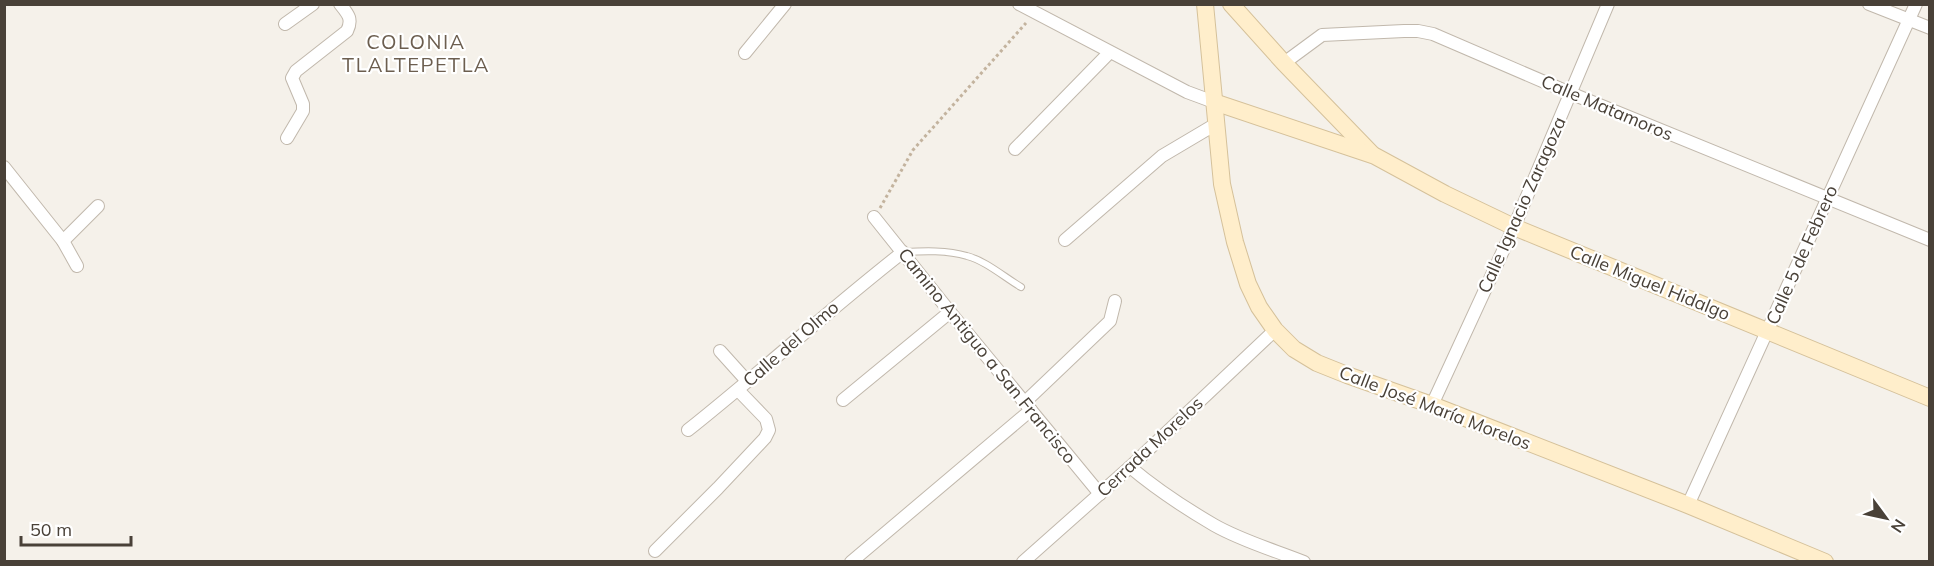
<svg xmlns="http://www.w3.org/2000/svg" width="1934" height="566" font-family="Mulish,sans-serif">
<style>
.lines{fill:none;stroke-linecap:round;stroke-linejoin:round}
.service-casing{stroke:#c1b8ac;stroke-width:8}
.minor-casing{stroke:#c1b8ac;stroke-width:14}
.secondary-casing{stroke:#d5c19a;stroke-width:18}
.path{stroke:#c3b39e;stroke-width:3;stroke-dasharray:3 3;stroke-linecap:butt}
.service{stroke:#fff;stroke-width:6}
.minor{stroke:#fff;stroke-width:12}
.secondary{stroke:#ffeecb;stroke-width:16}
.labels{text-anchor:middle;stroke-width:4.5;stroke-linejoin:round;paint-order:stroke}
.street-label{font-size:18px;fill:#494138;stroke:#fff}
.neighbourhood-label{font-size:20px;letter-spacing:1.5px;fill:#6c5e4f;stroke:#fff}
</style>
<rect width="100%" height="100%" fill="#f5f1ea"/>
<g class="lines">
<defs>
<path id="service" d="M 904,252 C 924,251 947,250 967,256 C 986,261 1004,277 1021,287"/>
<g id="minor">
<polyline points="1019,4 1187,92 1214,102"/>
<polyline points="1869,4 1930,28"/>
<polyline points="285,24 313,4"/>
<polyline points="745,53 785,4"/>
<polyline points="1284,63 1322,35 1404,31 1418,31 1433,34 1570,93 1930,240"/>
<path d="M 287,138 L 303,111 L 303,104 L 292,78 L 296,71 L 347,31 C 353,19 348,14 340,4"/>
<polyline points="1015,149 1109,53"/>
<polyline points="4,167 63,241 77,266"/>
<polyline points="874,217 950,312 1100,494"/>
<polyline points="1065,240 1162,156 1216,124"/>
<polyline points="63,241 98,206"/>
<polyline points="720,351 747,381"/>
<polyline points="843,400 950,312"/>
<polyline points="1025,402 1110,321 1115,301"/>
<polyline points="1432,405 1514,227 1608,4"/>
<path d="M 688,430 C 761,372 830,309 903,252"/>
<path d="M 1130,467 C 1156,489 1185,508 1214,525 C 1242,541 1274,550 1304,562"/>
<polyline points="1688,505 1916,4"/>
<polyline points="655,551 718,488 765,438 769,430 766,419 738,390"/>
<polyline points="851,562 1031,410"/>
<polyline points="1023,562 1130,467 1275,330"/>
</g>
<g id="secondary">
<polyline points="1205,4 1222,184 1235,242 1248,284 1259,307 1275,330 1294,349 1317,363 1347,375 1432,405 1688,505 1825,562"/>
<polyline points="1231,4 1284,63 1372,154"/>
<polyline points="1214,102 1375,156 1445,194 1514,227 1930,398"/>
</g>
</defs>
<use href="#service" class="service-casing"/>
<use href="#minor" class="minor-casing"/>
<use href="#secondary" class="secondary-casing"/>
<polyline class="path" points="880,208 913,150 1026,23"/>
<use href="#service" class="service"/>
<use href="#minor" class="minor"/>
<use href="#secondary" class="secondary"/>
</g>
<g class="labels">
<g class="street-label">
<text transform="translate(1607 108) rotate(23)" y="6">Calle Matamoros</text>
<text transform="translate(1522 205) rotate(-66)" y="6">Calle Ignacio Zaragoza</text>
<text transform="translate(1802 255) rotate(-66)" y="6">Calle 5 de Febrero</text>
<text transform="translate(1650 283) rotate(22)" y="6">Calle Miguel Hidalgo</text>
<text transform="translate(791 344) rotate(-41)" y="6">Calle del Olmo</text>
<text transform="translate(987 356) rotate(51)" y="6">Camino Antiguo a San Francisco</text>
<text transform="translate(1435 408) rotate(21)" y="6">Calle José María Morelos</text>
<text transform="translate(1150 447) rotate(-43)" y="6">Cerrada Morelos</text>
</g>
<g class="neighbourhood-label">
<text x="416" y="49">COLONIA<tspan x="416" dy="23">TLALTEPETLA</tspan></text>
</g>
</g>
<rect width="1934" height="566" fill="none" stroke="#494138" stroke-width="12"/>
<g transform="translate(1886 518) rotate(123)" stroke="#ffffff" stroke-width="4.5" paint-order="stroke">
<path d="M0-4.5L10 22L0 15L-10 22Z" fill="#494138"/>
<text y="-9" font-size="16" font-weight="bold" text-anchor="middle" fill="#494138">N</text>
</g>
<path d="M21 536v9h110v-9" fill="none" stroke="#494138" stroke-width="3"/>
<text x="30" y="536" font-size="18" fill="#494138" stroke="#ffffff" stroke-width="4.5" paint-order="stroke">50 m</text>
</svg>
